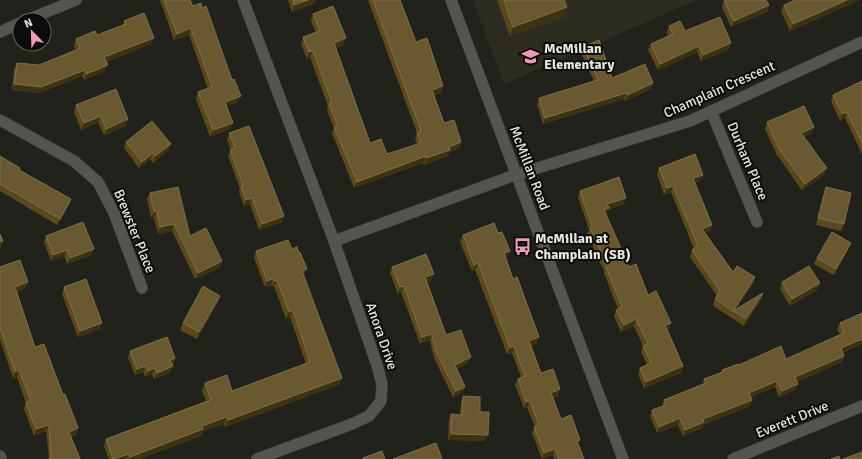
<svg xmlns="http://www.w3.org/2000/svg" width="862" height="459" font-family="Signika,sans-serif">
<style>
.built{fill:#2c2c21}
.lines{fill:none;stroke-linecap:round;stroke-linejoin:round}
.minor-casing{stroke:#40403c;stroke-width:12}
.tertiary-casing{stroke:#40403c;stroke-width:12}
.minor{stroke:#55554f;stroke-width:11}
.tertiary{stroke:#55554f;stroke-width:11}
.wall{fill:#5b481b}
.shaded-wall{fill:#3e3213}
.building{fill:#6a5930;stroke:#7e6f4c}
.labels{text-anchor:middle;stroke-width:4;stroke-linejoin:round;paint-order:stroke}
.poi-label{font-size:14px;font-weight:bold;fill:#e6e6e2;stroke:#0b0b09;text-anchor:start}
.street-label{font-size:14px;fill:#e6e6e2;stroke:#0b0b09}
</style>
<rect width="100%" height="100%" fill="#22221d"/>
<polygon class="built" points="473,0 697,0 504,84"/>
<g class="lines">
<defs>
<g id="minor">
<polyline points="243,0 334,241 377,365 382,384 381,401 369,416 352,424 257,459"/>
<polyline points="27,20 76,0"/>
<polyline points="0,32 20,23"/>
<polyline points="711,111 757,222"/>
<polyline points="0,120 74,161 98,182 114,213 142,288"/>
<polyline points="334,241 515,175 690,121 862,42"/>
<polyline points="0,456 1,459"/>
<polyline points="733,459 862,406"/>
</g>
<polyline id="tertiary" points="451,0 623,459"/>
</defs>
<use href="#minor" class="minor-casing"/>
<use href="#tertiary" class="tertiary-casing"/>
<use href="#minor" class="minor"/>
<use href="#tertiary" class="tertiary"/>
</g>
<g class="wall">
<polygon points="160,0 190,0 193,6 238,102 226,106 233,123 230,129 210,137 196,99 198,92 208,89 189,35 174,40"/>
<polygon points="288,0 315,0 314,4 292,12"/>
<polygon points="368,0 400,0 416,42 443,86 441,93 434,95 444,123 461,142 459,149 449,152 448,156 424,165 423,163 354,188 332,133 334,128 327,110 328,106 310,57 307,59 301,44 303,37 316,33 311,21 313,14 343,45 336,48 370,143 387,154 417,144 415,139 417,133"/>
<polygon points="497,0 571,0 565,2 564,17 510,36"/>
<polygon points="859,0 790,31 781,11 784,5"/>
<polygon points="724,1 769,5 767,12 731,27 722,7"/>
<polygon points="124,21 151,44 106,62 105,71 84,80 82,76 39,93 12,90 14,69 17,63 39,65 64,55 76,50 74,45 76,39 97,35 123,25"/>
<polygon points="669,26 685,31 729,49 701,61 697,52 658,70 648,50 651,44 668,36 667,32"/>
<polygon points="583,47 612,78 651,89 625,101 624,99 543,124 537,104 539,98 594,81 581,53"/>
<polygon points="862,81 862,154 845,118 840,121 831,101 833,95"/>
<polygon points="76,105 128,119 126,126 104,135 98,122 81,130 74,112"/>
<polygon points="767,122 814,127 812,133 804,137 825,174 802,190 777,155 765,129"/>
<polygon points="229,133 282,222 259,230 250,204 244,206 239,192 240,189 228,156 231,150 227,140"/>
<polygon points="126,142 169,150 153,163 150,159 139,168 124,148"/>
<polygon points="0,156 20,170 71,199 69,205 57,225 0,191"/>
<polygon points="659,168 703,175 700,181 695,183 712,225 710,231 705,233 733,272 753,284 736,309 763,293 761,300 744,326 713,306 715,299 717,296 690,257 692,250 694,249 671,192 664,195 657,174"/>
<polygon points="826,187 844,224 841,231 816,225 824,193"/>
<polygon points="580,191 624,204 608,210 606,215 629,267 648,295 671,323 669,329 667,330 683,366 681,373 644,388 638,374 640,368 647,365 641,352 643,346 634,326 621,332 614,316 616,310 618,309 604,273 604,271 587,234 589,230 578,197"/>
<polygon points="150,193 190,236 220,268 195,279 172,231 158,234 154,218 151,218 147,199"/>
<polygon points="463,235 507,257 506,258 513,279 539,337 536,343 531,346 541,373 558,396 553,398 561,419 578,444 584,459 554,459 553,455 542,459 532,433 535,427 527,407 524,408 515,385 518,379 521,377 512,353 507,354 475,270 472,271 460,242"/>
<polygon points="46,236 91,255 67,264 64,256 51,261 44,242"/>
<polygon points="292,249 304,276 340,384 225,427 224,424 203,431 201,436 139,459 109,459 104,446 106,439 206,401 202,390 205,383 232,391 306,364 290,317 286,319 274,286 272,287 271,285 265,287 254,258 256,251"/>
<polygon points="848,249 834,275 814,264 817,258"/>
<polygon points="0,267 26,288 17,292 35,347 63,395 78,428 76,435 71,437 80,459 49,459 46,431 34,436 24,409 26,403 17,377 13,378 0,340"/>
<polygon points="392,267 431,280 427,282 446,335 468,363 457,369 465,387 462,393 453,397 434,358 430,340 420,344 401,292 398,294 390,273"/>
<polygon points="782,282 817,290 790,306 780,289"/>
<polygon points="64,287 100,329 78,337 62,294"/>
<polygon points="218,302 197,339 180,330 183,323"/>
<polygon points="862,313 843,353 844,356 842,362 797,382 798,384 795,390 779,397 775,387 751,397 752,400 750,406 703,425 702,428 683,436 678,425 657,433 650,416 652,410 662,406 664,400 703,384 704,379 722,372 722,370 739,365 786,359 840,335 837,329 840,323"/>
<polygon points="130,351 175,358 173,365 172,365 170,373 154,379 152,374 145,377 143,372 135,375 128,357"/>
<polygon points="463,396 480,412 485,441 448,440 449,421 451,414 460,415 461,403"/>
</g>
<g class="shaded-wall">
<polygon points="308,0 315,0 314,4 292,12 294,5"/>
<polygon points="561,0 571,0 559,4"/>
<polygon points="847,0 859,0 790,31 793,24"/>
<polygon points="769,5 767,12 731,27 734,21"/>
<polygon points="567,7 564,17 510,36 513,27"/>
<polygon points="191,28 189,35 174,40 177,34"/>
<polygon points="154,38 151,44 102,64 104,57"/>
<polygon points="346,38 343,45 332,49 334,43"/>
<polygon points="731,43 729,49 701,61 703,55"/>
<polygon points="699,46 697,52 658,70 660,64"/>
<polygon points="313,51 310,57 307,59 309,52"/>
<polygon points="108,65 105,71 84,80 86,74"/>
<polygon points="85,70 82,76 39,93 12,90 14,84"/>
<polygon points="653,83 651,89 625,101 627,95"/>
<polygon points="443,86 441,93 430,97 432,90"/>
<polygon points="626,93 624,99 543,124 545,118"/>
<polygon points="241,96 238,102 222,108 225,102"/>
<polygon points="847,112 845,118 840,121 842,114"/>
<polygon points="101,116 98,122 81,130 84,123"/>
<polygon points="128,119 126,126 104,135 106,129"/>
<polygon points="233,123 230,129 210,137 213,130"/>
<polygon points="814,127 812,133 799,139 801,133"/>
<polygon points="461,142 459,149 449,152 448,156 424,165 426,158 449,147"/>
<polygon points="171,144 169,150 153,163 155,156"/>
<polygon points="153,153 150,159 139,168 142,162"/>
<polygon points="426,156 423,163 354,188 357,182"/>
<polygon points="827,168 825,174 802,190 805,184"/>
<polygon points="703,175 700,181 691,185 693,178"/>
<polygon points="673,186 671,192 664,195 667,188"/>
<polygon points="252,198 250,204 244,206 246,200"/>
<polygon points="626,198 624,204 608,210 606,215 601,216 607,204"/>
<polygon points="71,199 69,205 57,225 60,219"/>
<polygon points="157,211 154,218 151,218 154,212"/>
<polygon points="284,216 282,222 259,230 262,224"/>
<polygon points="174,224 172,231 158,234 160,227"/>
<polygon points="712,225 710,231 699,236 702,229"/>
<polygon points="3,241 1,248 0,248 0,242"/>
<polygon points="851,243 848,249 834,275 836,269"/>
<polygon points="94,249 91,255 67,264 70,258"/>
<polygon points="67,250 64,256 51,261 53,255"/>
<polygon points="510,251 507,257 501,260 504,253"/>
<polygon points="222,261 220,268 195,279 198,273"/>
<polygon points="478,263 475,270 472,271 474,265"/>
<polygon points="307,269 304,276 299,277 302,271"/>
<polygon points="434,274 431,280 423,284 425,277"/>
<polygon points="755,277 753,284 734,312 733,311 731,317 733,311"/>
<polygon points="274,278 271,285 265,287 267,281"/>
<polygon points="277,280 274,286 272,287 274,281"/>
<polygon points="28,282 26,288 13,294 15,287"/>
<polygon points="820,283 817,290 790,306 792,299"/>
<polygon points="404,286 401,292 398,294 400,287"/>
<polygon points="763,293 761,300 744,326 746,319"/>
<polygon points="220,296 218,302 197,339 199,332"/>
<polygon points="293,310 290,317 286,319 289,312"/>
<polygon points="636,319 634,326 621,332 624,325"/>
<polygon points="102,323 100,329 78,337 80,331"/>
<polygon points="671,323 669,329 663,332 665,325"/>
<polygon points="432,334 430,340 420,344 422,337"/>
<polygon points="539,337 536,343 527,347 529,341"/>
<polygon points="862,339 862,344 839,355 841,348"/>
<polygon points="514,346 512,353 507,354 510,348"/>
<polygon points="844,356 842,362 792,384 795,377"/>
<polygon points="471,357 468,363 453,371 455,365"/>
<polygon points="175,358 173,365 168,367 170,360"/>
<polygon points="146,366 143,372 135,375 137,369"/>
<polygon points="173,366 170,373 154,379 157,373"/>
<polygon points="683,366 681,373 644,388 646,382"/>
<polygon points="155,368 152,374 145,377 148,371"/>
<polygon points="19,370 17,377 13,378 15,372"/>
<polygon points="342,378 340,384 225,427 228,420"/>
<polygon points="777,381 775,387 747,399 749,393"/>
<polygon points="798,384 795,390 779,397 782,391"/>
<polygon points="465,387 462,393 453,397 456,391"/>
<polygon points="560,389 558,396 549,399 551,393"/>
<polygon points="752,400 750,406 703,425 702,428 683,436 685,430 703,419"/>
<polygon points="530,401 527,407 524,408 526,402"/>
<polygon points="227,417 224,424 203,431 201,436 139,459 130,459 130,457 202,426"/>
<polygon points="680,418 678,425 657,433 659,427"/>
<polygon points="49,425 46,431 34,436 36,429"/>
<polygon points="78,428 76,435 67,438 69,432"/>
<polygon points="451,434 488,435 485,441 448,440"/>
<polygon points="555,449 553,455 542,459 544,453"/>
<polygon points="129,454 127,459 115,459"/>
</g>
<g class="building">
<polygon points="164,0 190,0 193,6 201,3 202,8 206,6 232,80 234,79 241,96 225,102 233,123 213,130 198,92 212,87 191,28 177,34"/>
<polygon points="293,0 308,0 294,5"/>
<polygon points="373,0 400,0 416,42 427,38 443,86 432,90 444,123 454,120 461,142 449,147 450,150 426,158 426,156 357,182 334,127 338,126 329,104 332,103 313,51 309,52 303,37 320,31 313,14 333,6 346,38 334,43 370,143 381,139 387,154 421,143 417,133 421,131"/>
<polygon points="504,0 564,0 567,7 513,27"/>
<polygon points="726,0 766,0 769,5 734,21 724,1"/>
<polygon points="795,0 847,0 793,24 784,5"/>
<polygon points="144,13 154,38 104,57 108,65 86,74 85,70 41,87 14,84 17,63 39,65 64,55 80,48 76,39 95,31 97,35 126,24 124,21"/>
<polygon points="720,17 731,43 703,55 699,46 660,64 651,44 673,34 669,26 680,21 685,31"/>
<polygon points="599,40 612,78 645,64 653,83 627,95 626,93 545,118 539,98 598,80 583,47"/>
<polygon points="862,81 862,143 847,112 842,114 833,95"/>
<polygon points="116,89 128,119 106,129 101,116 84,123 76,105"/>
<polygon points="804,106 814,127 801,133 827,168 805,184 779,149 767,122"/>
<polygon points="152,121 171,144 155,156 153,153 142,162 126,142"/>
<polygon points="249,126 284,216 262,224 252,198 246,200 241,186 243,185 230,150 235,148 229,133"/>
<polygon points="695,154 703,175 693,178 712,225 702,229 733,272 737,266 755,277 733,311 715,299 720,291 692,250 698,246 673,186 667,188 659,168"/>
<polygon points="0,156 20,168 19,170 71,199 60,219 0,184"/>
<polygon points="619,177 626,198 607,204 609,208 604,210 629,267 636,264 648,295 656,291 671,323 665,325 683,366 646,382 640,368 651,363 643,346 648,344 636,319 624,325 616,310 622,307 606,267 607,266 590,228 592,226 580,191"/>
<polygon points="178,187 190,236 206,228 222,261 198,273 174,224 160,227 157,211 154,212 150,193"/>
<polygon points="826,187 851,193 844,224 818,218"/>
<polygon points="83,222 94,249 70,258 67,250 53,255 46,236"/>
<polygon points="494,223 498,233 502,232 510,251 504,253 513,279 517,277 539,337 529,341 541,373 553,369 560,389 551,393 561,419 571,415 580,440 577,441 584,459 559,459 555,449 544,453 534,427 539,425 530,401 526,402 518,379 525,376 514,346 510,348 478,263 474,265 463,235"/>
<polygon points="832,232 851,243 836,269 817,258"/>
<polygon points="0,234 3,241 0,242"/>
<polygon points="288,240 292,249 297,247 299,253 300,252 307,269 302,271 342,378 228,420 227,417 202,426 203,429 130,457 129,454 113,459 106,439 211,400 205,383 227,375 232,391 310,362 293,310 289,312 277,280 274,281 274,278 267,281 256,251"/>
<polygon points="426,254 434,274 425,277 446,335 461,330 471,357 455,365 465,387 456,391 436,352 432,334 422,337 404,286 400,287 392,267"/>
<polygon points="20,260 28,282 15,287 35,347 44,344 63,395 65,394 78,428 69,432 80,459 49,459 49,458 51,457 49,425 36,429 26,403 31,401 19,370 15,372 0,327 0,267"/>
<polygon points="809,266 820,283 792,299 782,282"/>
<polygon points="86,279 102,323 80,331 64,287"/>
<polygon points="203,286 220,296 199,332 183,323"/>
<polygon points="763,293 746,319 733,311"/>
<polygon points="862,313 862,339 841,348 844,356 795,377 798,384 782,391 777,381 749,393 752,400 703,419 704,422 685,430 680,418 659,427 652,410 666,405 664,400 706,383 704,379 723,372 722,370 738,364 739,365 781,346 786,359 844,333 840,323"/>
<polygon points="167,337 175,358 170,360 173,366 157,373 155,368 148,371 146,366 137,369 130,351"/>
<polygon points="463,396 480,397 480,412 489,412 488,435 451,434 451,414 462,415"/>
<polygon points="436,443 442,459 393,459"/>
<polygon points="382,451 385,459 363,459 363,458"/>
<polygon points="862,452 862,459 843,459"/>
<polygon points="839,456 840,459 831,459"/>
</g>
<defs>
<symbol id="school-bare" viewBox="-9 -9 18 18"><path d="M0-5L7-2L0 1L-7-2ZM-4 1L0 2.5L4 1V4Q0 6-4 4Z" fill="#ef9ab7" stroke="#0b0b09" stroke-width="2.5" paint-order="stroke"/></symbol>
<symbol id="bus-bare" viewBox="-9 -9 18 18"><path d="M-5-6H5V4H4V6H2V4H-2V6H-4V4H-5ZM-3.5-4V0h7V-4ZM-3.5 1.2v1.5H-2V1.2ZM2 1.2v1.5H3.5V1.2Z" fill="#ef9ab7" stroke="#0b0b09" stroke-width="2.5" paint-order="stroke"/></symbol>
</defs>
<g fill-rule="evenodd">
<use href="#school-bare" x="518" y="44" width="25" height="25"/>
<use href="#bus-bare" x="510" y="234" width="25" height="25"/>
</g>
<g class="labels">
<g class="poi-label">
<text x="544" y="53">McMillan<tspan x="544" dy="16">Elementary</tspan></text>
<text x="535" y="243">McMillan at<tspan x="535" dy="16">Champlain (SB)</tspan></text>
</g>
<g class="street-label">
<text transform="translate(719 89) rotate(-24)" y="5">Champlain Crescent</text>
<text transform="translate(748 161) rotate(67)" y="5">Durham Place</text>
<text transform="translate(530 168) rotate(69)" y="5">McMillan Road</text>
<text transform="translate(135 231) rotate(68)" y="5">Brewster Place</text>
<text transform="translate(382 336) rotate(71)" y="5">Anora Drive</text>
<text transform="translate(792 419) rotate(-22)" y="5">Everett Drive</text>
</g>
</g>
<g transform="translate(32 32) rotate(337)"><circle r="19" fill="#0b0b09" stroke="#636360"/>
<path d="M0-3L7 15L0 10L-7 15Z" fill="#ef9ab7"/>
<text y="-6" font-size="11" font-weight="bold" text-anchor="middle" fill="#e6e6e2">N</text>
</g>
</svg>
